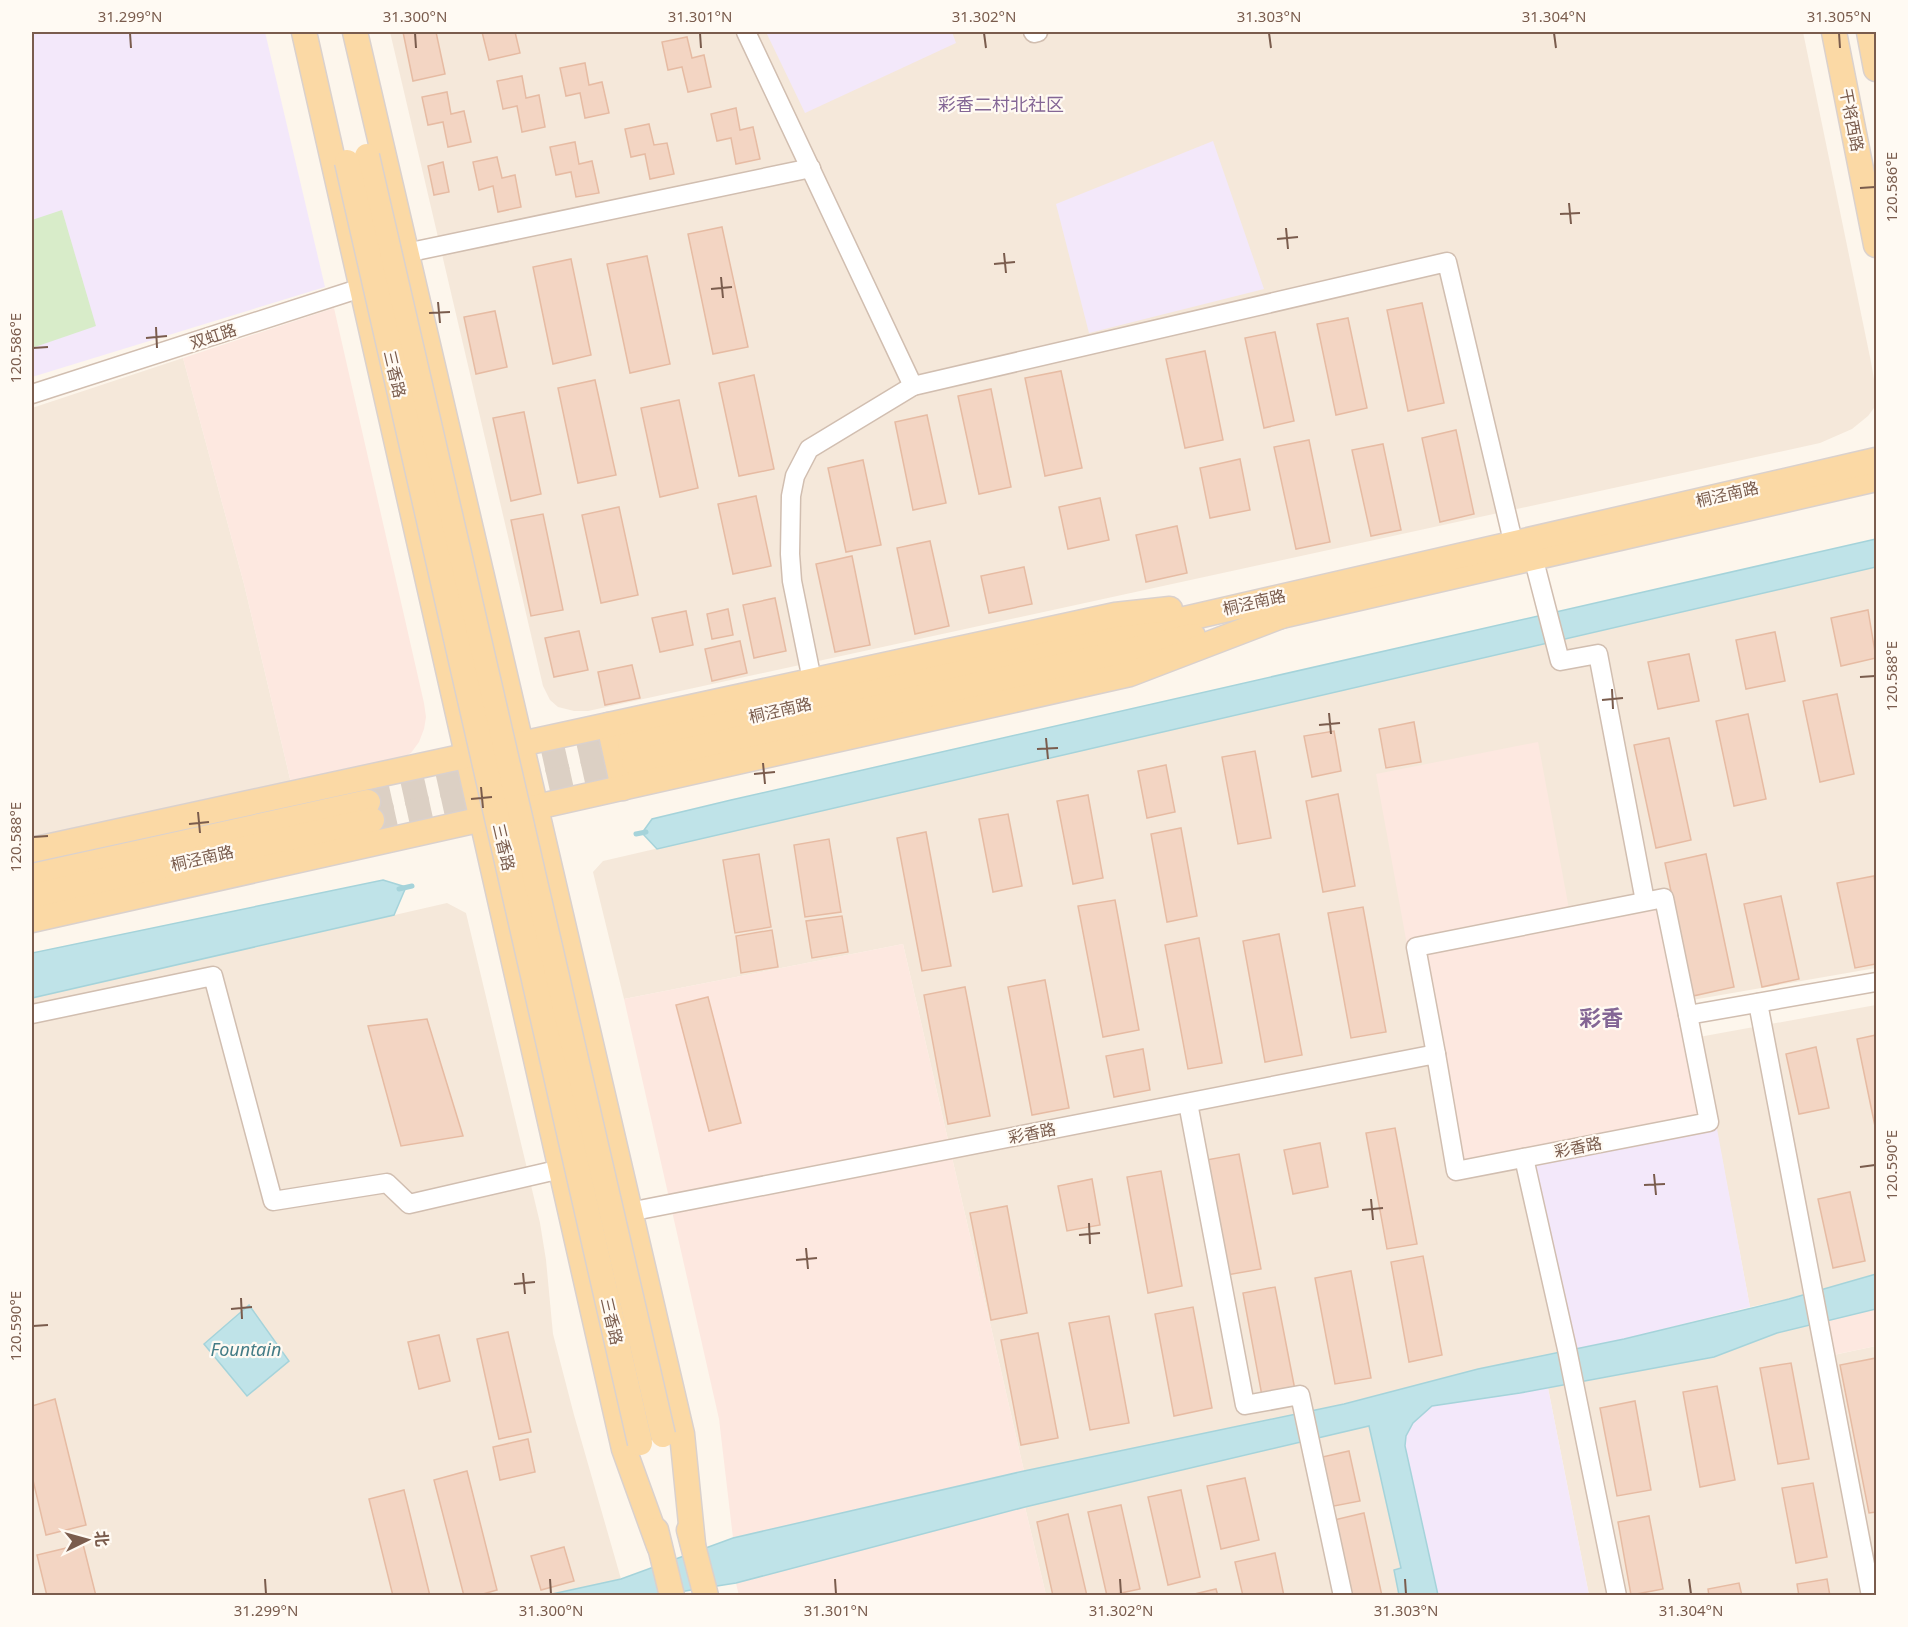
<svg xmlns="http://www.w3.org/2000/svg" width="1908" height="1627" font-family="'Noto Sans','Noto Sans SC',sans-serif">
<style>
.residential{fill:#f5e8da}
.commercial{fill:#fde8e0}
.education{fill:#f3e8fa}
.green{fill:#d8ecc9}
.water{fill:#bfe3e8;stroke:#a5d3da;stroke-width:1.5}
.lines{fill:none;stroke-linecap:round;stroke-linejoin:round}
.stream{stroke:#a5d3da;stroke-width:5}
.building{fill:#f3d5c3;stroke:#e6bba3;stroke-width:1.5}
.major-tunnel{stroke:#dcd0c4;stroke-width:24;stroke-dasharray:24 12;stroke-linecap:butt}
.minor-casing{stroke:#d1beb0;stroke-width:21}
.major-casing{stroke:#dad1cd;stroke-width:27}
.minor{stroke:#fff;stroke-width:18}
.major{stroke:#fbd9a5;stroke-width:24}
.major-bridge-casing{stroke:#dad1cd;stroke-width:27;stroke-linecap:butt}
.major-bridge{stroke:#fbd9a5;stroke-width:24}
.ticks{fill:none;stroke:#7a5c4d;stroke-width:2}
.labels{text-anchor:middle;stroke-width:4.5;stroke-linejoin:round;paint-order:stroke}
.street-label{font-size:16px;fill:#7a5c4d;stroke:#fffaf3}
.neighbourhood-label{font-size:18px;fill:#846695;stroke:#fffaf3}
.water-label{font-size:18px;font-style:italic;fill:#437c86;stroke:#fffaf3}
.district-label{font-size:22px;font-weight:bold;fill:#846695;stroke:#fffaf3}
.neatline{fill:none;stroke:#7a5c4d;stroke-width:2}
.ticks-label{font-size:15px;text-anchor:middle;fill:#7a5c4d}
</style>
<rect width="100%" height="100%" fill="#fdf6ec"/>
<g class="residential">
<polygon points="390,32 1803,32 1871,362 1876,391 1874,408 1868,416 1852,429 1820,443 588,711 574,711 558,707 550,700 543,686"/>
<polygon points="183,358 244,584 291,783 32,839 32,408"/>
<polygon points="1876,567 1876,968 1692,1000 1450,1181 1534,1165 1571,1350 1478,1369 1344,1404 1281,1418 1024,1471 903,944 624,999 593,872 603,861"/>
<polygon points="447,903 466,913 540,1223 546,1260 553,1334 574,1415 621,1579 543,1596 32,1595 32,998"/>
<polygon points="1876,1005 1876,1274 1789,1299 1750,1307 1699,1037"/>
<polygon points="1822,1321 1829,1356 1876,1346 1876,1595 1589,1595 1548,1388 1714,1357 1777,1333"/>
<polygon points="1398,1419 1438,1595 1046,1595 1025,1507"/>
</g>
<g class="commercial">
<polygon points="334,308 424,703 426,717 424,729 419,742 411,753 400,759 291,783 244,584 183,358"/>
<polygon points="1538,742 1569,909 1670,889 1717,1129 1450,1182 1376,774"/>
<polygon points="903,944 1024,1471 733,1538 719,1419 624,999"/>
<polygon points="1876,1309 1876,1346 1828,1356 1822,1321"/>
<polygon points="1025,1507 1046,1595 739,1596 736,1583"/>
</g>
<g class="education">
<polygon points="32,32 265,32 325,287 32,377"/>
<polygon points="766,32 952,32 956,43 805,113"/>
<polygon points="1213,141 1264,289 1089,333 1056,204"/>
<polygon points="1717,1129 1750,1307 1624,1339 1571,1350 1534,1165"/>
<polygon points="1548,1388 1589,1595 1438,1595 1398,1419 1432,1406"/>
</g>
<polygon class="green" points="62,210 96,326 32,348 32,220"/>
<g class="water">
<polygon points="1876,539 1876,567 657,849 642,833 652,819 731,800"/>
<polygon points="383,880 406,887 394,915 32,998 32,953"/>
<polygon points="1876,1274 1876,1309 1777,1333 1714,1357 1520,1393 1432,1406 1413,1423 1406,1436 1405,1446 1438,1595 1399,1595 1394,1570 1401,1568 1369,1426 1025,1507 736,1583 660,1595 543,1596 621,1579 733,1538 1024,1471 1344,1404 1478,1369 1624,1339 1789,1299"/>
<polygon points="249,1305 289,1361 247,1396 204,1344"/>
</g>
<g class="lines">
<g class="stream">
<polyline points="636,834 646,832"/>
<polyline points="399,889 412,886"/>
</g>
</g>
<g class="building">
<polygon points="403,32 436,32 445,74 413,81"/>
<polygon points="482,32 515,32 520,53 489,60"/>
<polygon points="687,37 692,58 704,55 711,87 688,92 682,67 668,70 662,42"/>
<polygon points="585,63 589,85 602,82 609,113 585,118 580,93 566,96 560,68"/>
<polygon points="522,76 526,98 539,95 545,127 522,132 517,106 503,109 497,81"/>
<polygon points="447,92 451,114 464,111 471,142 448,147 443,122 428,125 422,97"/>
<polygon points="736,108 740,130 753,127 760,159 736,164 731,138 717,141 711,114"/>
<polygon points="649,124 654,145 667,143 674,174 650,179 645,154 631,157 625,129"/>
<polygon points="575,142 579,164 592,161 599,193 576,197 571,172 556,175 550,147"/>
<polygon points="497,157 502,178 515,175 521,207 498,212 493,186 479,190 473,162"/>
<polygon points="443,162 449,192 434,195 428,166"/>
<polygon points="722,227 748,347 713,354 688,234"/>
<polygon points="647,256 670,364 630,373 607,264"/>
<polygon points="571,259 591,355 553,364 533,267"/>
<polygon points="1422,303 1444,403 1408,411 1387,310"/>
<polygon points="495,311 507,367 476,374 464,317"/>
<polygon points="1348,318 1367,408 1336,415 1317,324"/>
<polygon points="1275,332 1294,421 1264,428 1245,338"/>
<polygon points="1205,351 1223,440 1185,448 1166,359"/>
<polygon points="1061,371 1082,468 1045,476 1025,378"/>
<polygon points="754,375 774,469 739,476 719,383"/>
<polygon points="595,380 616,475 578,483 558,388"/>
<polygon points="991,389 1011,487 979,494 958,396"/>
<polygon points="679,400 698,488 660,497 641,408"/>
<polygon points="524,412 541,494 511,501 493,418"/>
<polygon points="927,415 946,503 913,510 895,422"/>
<polygon points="1456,430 1474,514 1440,522 1422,438"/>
<polygon points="1309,440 1330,542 1296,549 1274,447"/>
<polygon points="1383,444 1401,530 1371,536 1352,450"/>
<polygon points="1240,459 1250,510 1210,518 1200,468"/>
<polygon points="863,460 881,545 846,552 828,468"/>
<polygon points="756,496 771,566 733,574 718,504"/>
<polygon points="1100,498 1109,540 1068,549 1059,507"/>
<polygon points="619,507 638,595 601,603 582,515"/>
<polygon points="543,514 563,610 531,616 511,520"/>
<polygon points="1177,526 1187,573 1146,582 1136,535"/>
<polygon points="930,541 949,626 915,634 897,548"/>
<polygon points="852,556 870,645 835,652 816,564"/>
<polygon points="1024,567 1032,604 989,613 981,576"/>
<polygon points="775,598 786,651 754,658 743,605"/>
<polygon points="728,609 733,635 712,639 707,614"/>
<polygon points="1868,610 1876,658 1841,666 1831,618"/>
<polygon points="686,611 693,645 660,652 652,618"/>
<polygon points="579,631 588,670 554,677 545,638"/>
<polygon points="1775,632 1785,681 1746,689 1736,640"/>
<polygon points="740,641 747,673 712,681 705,649"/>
<polygon points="1689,654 1699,701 1658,709 1648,662"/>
<polygon points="632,665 640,698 605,705 598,672"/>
<polygon points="1837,694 1854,774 1820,782 1803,701"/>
<polygon points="1748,714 1766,799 1734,806 1716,721"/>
<polygon points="1414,722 1421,762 1386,768 1379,729"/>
<polygon points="1334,731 1341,771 1312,777 1304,736"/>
<polygon points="1669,738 1691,840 1656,848 1634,745"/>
<polygon points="1255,751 1271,838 1238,844 1222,757"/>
<polygon points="1166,765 1175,812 1147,818 1138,771"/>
<polygon points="1338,794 1355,886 1323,892 1306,801"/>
<polygon points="1088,795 1103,878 1073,884 1057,801"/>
<polygon points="1008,814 1022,886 993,892 979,819"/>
<polygon points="1181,828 1197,916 1167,922 1151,834"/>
<polygon points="926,832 951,966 922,971 897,838"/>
<polygon points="829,839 841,912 805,917 794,845"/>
<polygon points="759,854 771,927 735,933 723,860"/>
<polygon points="1706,854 1734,987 1693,996 1665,863"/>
<polygon points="1874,876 1876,889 1876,964 1855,968 1837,883"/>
<polygon points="1781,896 1799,979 1762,987 1744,904"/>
<polygon points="1115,900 1139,1030 1103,1037 1078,906"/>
<polygon points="1363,907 1386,1032 1351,1038 1328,913"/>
<polygon points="842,916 848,952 812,958 806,921"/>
<polygon points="772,930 778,967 741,973 736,936"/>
<polygon points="1279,934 1302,1055 1265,1062 1243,941"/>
<polygon points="1199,938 1222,1063 1188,1069 1165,945"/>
<polygon points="1045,980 1069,1108 1032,1115 1008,987"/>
<polygon points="965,987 990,1116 948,1124 924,995"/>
<polygon points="708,997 741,1123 709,1131 676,1005"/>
<polygon points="427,1019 463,1136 401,1146 368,1026"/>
<polygon points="1876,1035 1876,1131 1857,1039"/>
<polygon points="1816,1047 1829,1108 1799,1114 1786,1054"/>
<polygon points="1143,1049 1150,1090 1114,1097 1106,1056"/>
<polygon points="1395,1128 1417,1244 1387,1249 1366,1133"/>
<polygon points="1320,1143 1328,1187 1293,1194 1284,1150"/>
<polygon points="1239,1154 1261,1269 1227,1275 1206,1160"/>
<polygon points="1161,1171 1182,1286 1148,1293 1127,1177"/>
<polygon points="1092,1179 1100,1225 1067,1231 1058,1186"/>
<polygon points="1850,1192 1865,1261 1833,1268 1818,1199"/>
<polygon points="1007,1206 1027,1313 991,1320 970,1213"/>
<polygon points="1423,1256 1442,1355 1409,1362 1391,1262"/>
<polygon points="1351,1271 1371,1378 1335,1384 1315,1278"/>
<polygon points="1275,1287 1295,1390 1262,1396 1243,1293"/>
<polygon points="1193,1307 1212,1408 1174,1416 1155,1314"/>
<polygon points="1109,1316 1129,1423 1090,1430 1069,1323"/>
<polygon points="508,1332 531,1432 499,1439 477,1339"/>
<polygon points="1038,1333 1058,1438 1021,1445 1001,1340"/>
<polygon points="439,1335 450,1381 419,1389 408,1342"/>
<polygon points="1876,1358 1876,1512 1869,1513 1840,1365"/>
<polygon points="1791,1363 1809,1459 1778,1464 1760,1368"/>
<polygon points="1717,1386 1735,1480 1700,1487 1683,1392"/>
<polygon points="55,1399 86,1525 46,1535 32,1476 32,1406"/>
<polygon points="1635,1401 1651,1490 1617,1496 1600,1408"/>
<polygon points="528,1439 535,1472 500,1480 493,1447"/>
<polygon points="1349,1451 1360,1501 1329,1507 1318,1458"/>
<polygon points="467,1471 497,1590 476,1596 464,1596 434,1480"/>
<polygon points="1245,1478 1259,1540 1221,1549 1207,1486"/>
<polygon points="1813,1483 1827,1557 1796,1563 1782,1488"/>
<polygon points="404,1490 430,1596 393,1596 369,1499"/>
<polygon points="1181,1490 1200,1577 1168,1585 1148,1497"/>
<polygon points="1121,1505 1140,1589 1107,1596 1088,1512"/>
<polygon points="1364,1513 1382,1596 1350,1596 1334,1520"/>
<polygon points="1068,1514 1087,1596 1053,1596 1037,1522"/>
<polygon points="1649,1516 1663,1589 1631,1595 1618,1522"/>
<polygon points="83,1544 96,1596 47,1596 37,1555"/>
<polygon points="564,1547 574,1581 541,1590 531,1556"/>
<polygon points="1275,1553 1284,1596 1243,1596 1235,1562"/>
<polygon points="1827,1579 1830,1596 1799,1596 1797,1584"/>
<polygon points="1739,1583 1742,1596 1709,1596 1708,1589"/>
<polygon points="1216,1589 1218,1596 1186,1596"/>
</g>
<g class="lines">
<g class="major-tunnel">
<polyline points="368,802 630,743"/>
<polyline points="372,820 634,762"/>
</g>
<defs>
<g id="minor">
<polyline points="746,32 913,386"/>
<polyline points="1033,32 1034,33 1038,32"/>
<polyline points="406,253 811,168"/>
<polyline points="32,394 361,288"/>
<polyline points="1530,545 1560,661 1598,654 1645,901"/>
<polyline points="812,680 792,581 790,554 791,496 795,476 809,449 913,386 1447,262 1516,554"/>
<polyline points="1758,1003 1871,1596"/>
<polyline points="32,1014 213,976 273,1201 387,1183 409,1204 561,1169"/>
<polyline points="1436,1054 1416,947 1664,898 1688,1015"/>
<polyline points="1188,1103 1245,1405 1300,1395 1343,1596"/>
<polyline points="1524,1158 1567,1349 1617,1596"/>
<polyline points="629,1212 1436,1054 1456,1171 1709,1122 1688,1015 1876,982"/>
</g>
<g id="major">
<polyline points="304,32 624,1449 659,1546"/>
<polyline points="355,32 682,1434 693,1544"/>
<polyline points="1834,32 1876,245"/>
<polyline points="1869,32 1876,69"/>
<polyline points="1268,619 1876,479"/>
<polyline points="609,725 623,788"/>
<polyline points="630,743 1076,644 1876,460"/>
<polyline points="634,762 1193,636"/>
<polyline points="32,850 1115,615 1170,609"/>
<polyline points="32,876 368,802"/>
<polyline points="32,896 372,820"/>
<polyline points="32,920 1130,674 1284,615"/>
<polyline points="656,1530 672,1596"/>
<polyline points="689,1530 706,1596"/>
</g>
</defs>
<use href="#minor" class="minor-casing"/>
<use href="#major" class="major-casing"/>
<use href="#minor" class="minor"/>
<use href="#major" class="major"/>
<defs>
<g id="major-bridge">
<polyline points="367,156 663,1435"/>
<polyline points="347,162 640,1443"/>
</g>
</defs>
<use href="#major-bridge" class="major-bridge-casing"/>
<use href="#major-bridge" class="major-bridge"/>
</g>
<path class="ticks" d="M 130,33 L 131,48M 415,33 L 416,48M 700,33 L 701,48M 984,33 L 986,48M 1269,33 L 1271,48M 1554,33 L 1556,48M 1839,33 L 1840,48M 1860,188 L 1875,187M 1569,203 L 1571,224M 1560,214 L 1580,213M 1286,228 L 1288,249M 1277,239 L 1298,237M 1004,253 L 1006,273M 994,264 L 1015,262M 721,277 L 723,298M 711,289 L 732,287M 438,302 L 440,323M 429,313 L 450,312M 156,327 L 157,348M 146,338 L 167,336M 33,348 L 48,347M 1860,677 L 1875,676M 1612,689 L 1613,709M 1602,700 L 1623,698M 1329,713 L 1331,734M 1319,725 L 1340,723M 1046,738 L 1048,759M 1037,749 L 1058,748M 763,763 L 765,784M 754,774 L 775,772M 481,787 L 483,808M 471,799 L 492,797M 198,812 L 200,833M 189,824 L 209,822M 33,837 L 48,836M 1860,1167 L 1875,1165M 1654,1174 L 1656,1195M 1644,1185 L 1665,1184M 1371,1199 L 1373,1220M 1362,1210 L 1383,1208M 1089,1223 L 1090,1244M 1079,1235 L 1100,1233M 806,1248 L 808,1269M 796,1260 L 817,1258M 523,1273 L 525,1294M 514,1284 L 535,1282M 241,1298 L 242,1319M 231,1309 L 252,1307M 33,1326 L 48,1325M 265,1579 L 266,1594M 550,1579 L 551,1594M 835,1579 L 836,1594M 1120,1579 L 1121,1594M 1405,1579 L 1406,1594M 1689,1579 L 1691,1594"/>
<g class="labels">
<g class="street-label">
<text transform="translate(1852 120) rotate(79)" y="6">干将西路</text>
<text transform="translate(213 336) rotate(-18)" y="6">双虹路</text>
<text transform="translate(395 374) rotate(77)" y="6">三香路</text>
<text transform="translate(1727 494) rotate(-13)" y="6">桐泾南路</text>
<text transform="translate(1254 602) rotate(-13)" y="6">桐泾南路</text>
<text transform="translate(780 710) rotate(-13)" y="6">桐泾南路</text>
<text transform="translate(504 847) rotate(77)" y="6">三香路</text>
<text transform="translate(202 858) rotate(-13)" y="6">桐泾南路</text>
<text transform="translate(1032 1133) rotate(-11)" y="6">彩香路</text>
<text transform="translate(1578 1147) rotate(-11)" y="6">彩香路</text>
<text transform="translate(612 1321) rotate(77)" y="6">三香路</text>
</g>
<g class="neighbourhood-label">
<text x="1001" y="111">彩香二村北社区</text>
</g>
<g class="water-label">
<text x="246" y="1356">Fountain</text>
</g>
<g class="district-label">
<text x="1601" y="1026">彩香</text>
</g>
</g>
<rect width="1908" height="1627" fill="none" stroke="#fffaf3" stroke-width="66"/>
<g transform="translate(87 1540) rotate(85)" stroke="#fffaf3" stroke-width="4.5" paint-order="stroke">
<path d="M0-4.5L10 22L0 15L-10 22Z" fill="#7a5c4d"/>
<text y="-9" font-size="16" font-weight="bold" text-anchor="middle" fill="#7a5c4d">北</text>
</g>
<rect x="33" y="33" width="1842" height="1561" class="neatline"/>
<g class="ticks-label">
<text x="130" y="22">31.299°N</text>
<text x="415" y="22">31.300°N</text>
<text x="700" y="22">31.301°N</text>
<text x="984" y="22">31.302°N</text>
<text x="1269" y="22">31.303°N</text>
<text x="1554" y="22">31.304°N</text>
<text x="1839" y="22">31.305°N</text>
<text transform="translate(1892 187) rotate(-90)" y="5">120.586°E</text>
<text transform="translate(16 348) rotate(-90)" y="5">120.586°E</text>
<text transform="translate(1892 676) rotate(-90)" y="5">120.588°E</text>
<text transform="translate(16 837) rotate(-90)" y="5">120.588°E</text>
<text transform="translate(1892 1165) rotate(-90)" y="5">120.590°E</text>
<text transform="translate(16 1326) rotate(-90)" y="5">120.590°E</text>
<text x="266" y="1616">31.299°N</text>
<text x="551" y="1616">31.300°N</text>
<text x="836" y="1616">31.301°N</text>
<text x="1121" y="1616">31.302°N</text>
<text x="1406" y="1616">31.303°N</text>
<text x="1691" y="1616">31.304°N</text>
</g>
</svg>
